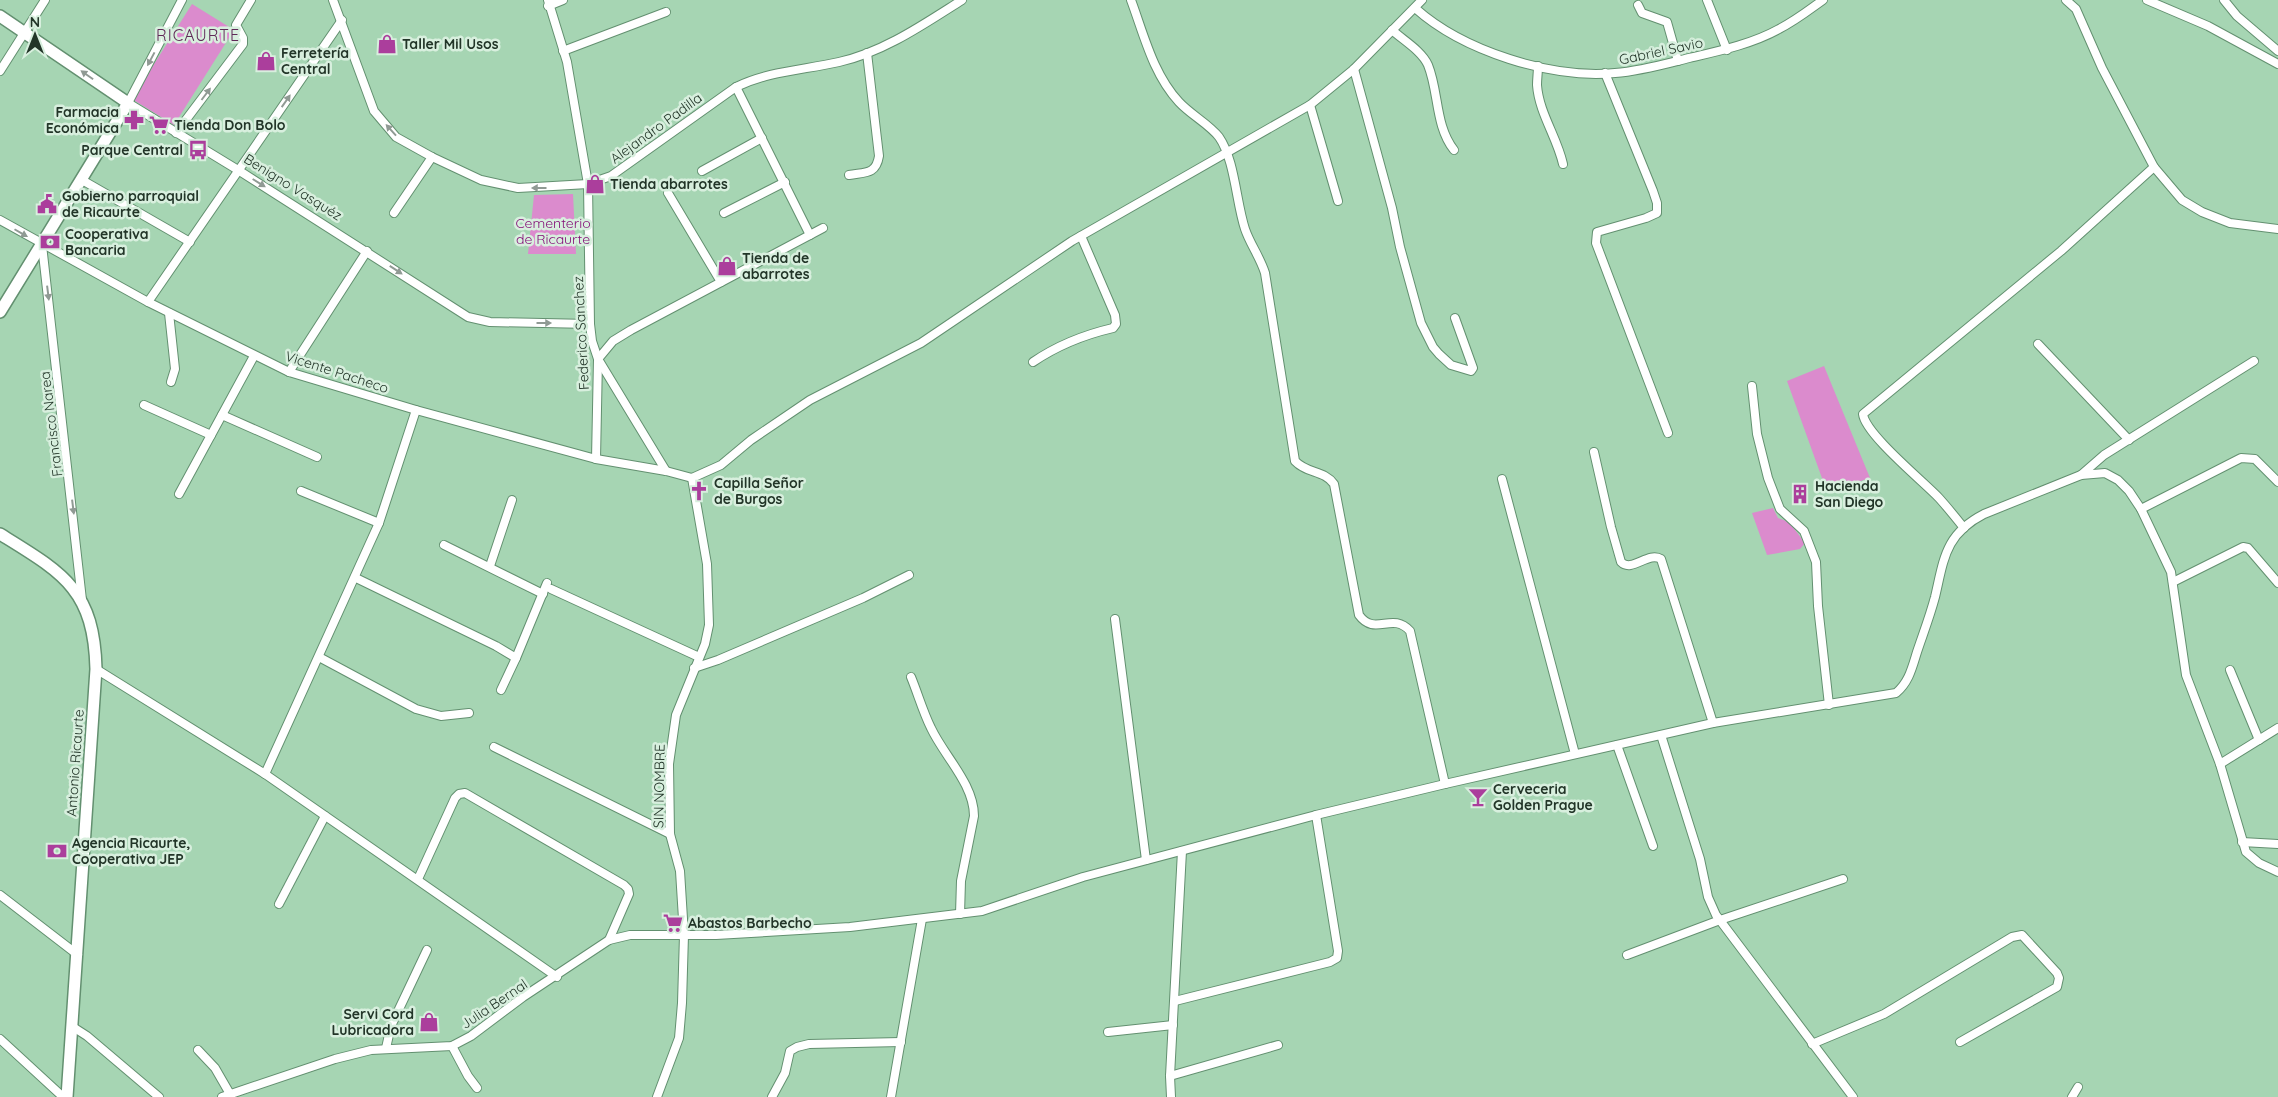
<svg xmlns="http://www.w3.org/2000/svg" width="2278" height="1097" font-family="Quicksand,sans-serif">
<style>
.green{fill:#db8bcd}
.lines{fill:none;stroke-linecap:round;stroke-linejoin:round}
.minor-casing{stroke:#639070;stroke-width:10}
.secondary-casing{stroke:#639070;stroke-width:14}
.minor{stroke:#fff;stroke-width:8}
.secondary{stroke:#fff;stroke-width:11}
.oneway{fill:#909a94}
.labels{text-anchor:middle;stroke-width:5;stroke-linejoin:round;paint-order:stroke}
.poi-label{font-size:14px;font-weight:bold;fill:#223528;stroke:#d8efde;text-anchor:start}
.street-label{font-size:14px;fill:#223528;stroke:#d8efde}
.park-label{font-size:14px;fill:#841078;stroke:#d8efde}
.quarter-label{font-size:16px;letter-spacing:1px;fill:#602a58;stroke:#d8efde}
</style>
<rect width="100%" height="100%" fill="#a6d5b3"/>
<g class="green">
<polygon points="192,4 234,30 174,125 132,99"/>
<polygon points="573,194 576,254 528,254 534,195"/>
<polygon points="1824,366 1870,478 1827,492 1787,381"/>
<polygon points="1773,508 1778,518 1789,522 1805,543 1800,549 1767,555 1752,513"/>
</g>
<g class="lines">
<defs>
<g id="minor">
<polyline points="182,0 128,103 238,170 468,317 490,322 590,324"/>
<path d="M 333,0 L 374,111 L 396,137 L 432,157 L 481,180 L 518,188 L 588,184 L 611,176 L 736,87 C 769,71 804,70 839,62 C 884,52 924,24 962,0"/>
<polyline points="548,0 567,62 588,184 590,324 592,341 598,359 596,459"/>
<path d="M 1131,0 C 1144,35 1153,74 1179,102 C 1191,115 1209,124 1219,137 C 1235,160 1236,202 1245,229 C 1250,244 1260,257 1265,273 L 1295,461 C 1307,474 1324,470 1334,484 L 1359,615 C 1375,637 1392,611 1410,631 L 1445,784"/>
<polyline points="1707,0 1727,50"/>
<polyline points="2066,0 2076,9 2102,68 2154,167 2182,200 2202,212 2230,223 2278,229"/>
<polyline points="2147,0 2208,26 2278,64"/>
<polyline points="2224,0 2237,16 2278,51"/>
<polyline points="1638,5 1642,13 1667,22 1678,61"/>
<polyline points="548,6 563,0"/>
<path d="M 1415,8 C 1463,51 1551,79 1615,73 C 1641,71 1665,64 1689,58 C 1719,51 1752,44 1779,29 C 1795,21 1809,10 1823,0"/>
<path d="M 1392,30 C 1403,40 1422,51 1428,65 C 1439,92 1435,126 1454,150"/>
<polyline points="563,51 666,12"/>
<path d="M 1538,66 C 1538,72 1537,79 1537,85 C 1539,113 1557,137 1563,164"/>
<polyline points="1354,69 1392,208 1400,247 1421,323 1433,347 1439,354 1451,365 1471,371 1473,368 1455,318"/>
<polyline points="0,71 45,0"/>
<polyline points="1605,73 1653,191 1657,203 1657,213 1646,218 1597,232 1596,243 1668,433"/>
<polyline points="736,87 810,235"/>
<polyline points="1310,105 1338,201"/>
<polyline points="176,133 243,44 243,38 236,25 251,0"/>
<polyline points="702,171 762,138"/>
<path d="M 849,175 C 865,172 876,175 879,156 L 867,53"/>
<polyline points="82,180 190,242"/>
<polyline points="668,193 721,282"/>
<polyline points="394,213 432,157"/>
<polyline points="724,213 785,182"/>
<polyline points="0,220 148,302 289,372 416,410 596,459 666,471 692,478"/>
<polyline points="42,245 82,600"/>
<polyline points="148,302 342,20"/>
<polyline points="169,313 175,369 171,382"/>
<polyline points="2038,344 2129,440"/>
<path d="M 1033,362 C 1058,345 1083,335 1113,328 L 1116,324 L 1115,315 L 1081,236"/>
<polyline points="289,372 367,251"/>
<polyline points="1752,386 1757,434 1768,478 1780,509 1804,531 1816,562 1818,606 1829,705"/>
<polyline points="144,405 211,435"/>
<polyline points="222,415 317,457"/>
<path d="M 1594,452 L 1611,527 L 1621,562 C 1632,573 1648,551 1661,559 L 1713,723"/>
<polyline points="666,471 598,359 613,341 631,330 823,228"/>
<polyline points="2081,475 2104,455 2254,361"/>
<polyline points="692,478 721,465 751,440 810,400 921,343 1072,241 1310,105 1354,69 1422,0"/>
<polyline points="1502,479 1575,754"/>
<polyline points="301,491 379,523"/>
<polyline points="179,494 254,356"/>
<polyline points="2141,509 2241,458 2255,459 2278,482"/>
<path d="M 1964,528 C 1956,518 1948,508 1939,498 C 1924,482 1865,434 1863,414 L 2061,251 L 2154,167"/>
<polyline points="444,545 543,594"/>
<polyline points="490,566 512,500"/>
<polyline points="356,578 496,646 516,658 501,690"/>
<polyline points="2173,582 2243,547 2248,548 2278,583"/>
<polyline points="551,589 699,657"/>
<polyline points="1115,619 1146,860"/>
<polyline points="319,657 416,709 441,716 469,713"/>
<polyline points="516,658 547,583"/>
<polyline points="694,668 718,660 863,598 909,575"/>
<polyline points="96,669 265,774 557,977"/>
<polyline points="2230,670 2259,740"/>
<path d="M 911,677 C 918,694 923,712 931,728 C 944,756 974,784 974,816 L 961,881 L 960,914"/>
<polyline points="1661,735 1700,859 1708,897 1716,915 1853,1097"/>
<polyline points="1617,745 1653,846"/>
<polyline points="494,747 670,834"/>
<polyline points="2220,764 2278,728"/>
<polyline points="265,774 379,523 416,410"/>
<polyline points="2242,842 2278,844"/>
<polyline points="418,879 455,798 459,794 465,793 624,885 628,889 629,894 609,940"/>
<polyline points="0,895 78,955"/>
<polyline points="279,904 325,816"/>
<polyline points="1627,955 1720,920 1843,879"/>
<polyline points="1175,1001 1330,962 1337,958 1338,951 1316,815"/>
<polyline points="73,1027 87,1036 159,1097"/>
<polyline points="1108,1032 1173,1025"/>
<polyline points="0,1039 63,1097"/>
<polyline points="1812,1044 1884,1014 2012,937 2022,935 2057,973 2059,978 2057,987 1960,1042"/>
<polyline points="452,1046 468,1076 477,1088"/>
<polyline points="386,1048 391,1026 427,950"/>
<polyline points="198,1050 215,1068 230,1094"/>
<polyline points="1170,1076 1278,1045"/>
<path d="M 222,1097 L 335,1059 L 371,1050 L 452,1046 L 471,1036 L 523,997 L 609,940 L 630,935 L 716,935 L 850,927 L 982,911 L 1083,877 L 1316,815 L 1445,784 L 1713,723 L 1896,693 C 1909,682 1912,668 1917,652 C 1923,634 1930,616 1935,597 C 1944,559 1945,534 1984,514 L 2081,475 L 2105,473 L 2118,480 L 2129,491 L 2141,509 L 2171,572 L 2186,675 L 2220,764 L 2246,852 L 2259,863 L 2278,872"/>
<polyline points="657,1097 679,1038 682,1003 684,935 680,871 670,834 669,764 676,715 705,644 709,625 707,564 692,478"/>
<polyline points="772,1097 785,1073 790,1051 797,1047 809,1044 901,1042"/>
<polyline points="891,1097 922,919"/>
<polyline points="1171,1097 1170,1076 1182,851"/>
<polyline points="2072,1097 2078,1087"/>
</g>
<g id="secondary">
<polyline points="0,16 128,103 0,312"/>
<path d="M 0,534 C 63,573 94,589 96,669 L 67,1097"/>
</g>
</defs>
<use href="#minor" class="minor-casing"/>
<use href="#secondary" class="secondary-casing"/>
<use href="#minor" class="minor"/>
<use href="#secondary" class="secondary"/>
</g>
<defs><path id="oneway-solid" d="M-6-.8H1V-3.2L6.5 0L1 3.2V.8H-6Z" transform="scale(1.25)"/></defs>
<g class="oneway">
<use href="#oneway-solid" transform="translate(151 59) rotate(118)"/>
<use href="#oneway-solid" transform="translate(87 75) rotate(-145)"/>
<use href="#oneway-solid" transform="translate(206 94) rotate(-53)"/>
<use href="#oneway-solid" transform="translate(286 101) rotate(-55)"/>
<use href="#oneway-solid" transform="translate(391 130) rotate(-132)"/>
<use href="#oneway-solid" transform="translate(259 183) rotate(32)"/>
<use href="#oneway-solid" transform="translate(539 188) rotate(180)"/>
<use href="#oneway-solid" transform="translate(21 233) rotate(30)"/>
<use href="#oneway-solid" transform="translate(396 270) rotate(33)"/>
<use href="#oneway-solid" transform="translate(48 293) rotate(83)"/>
<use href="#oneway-solid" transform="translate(544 323)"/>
<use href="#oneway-solid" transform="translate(73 507) rotate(83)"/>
</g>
<defs>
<symbol id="shop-bare" viewBox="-9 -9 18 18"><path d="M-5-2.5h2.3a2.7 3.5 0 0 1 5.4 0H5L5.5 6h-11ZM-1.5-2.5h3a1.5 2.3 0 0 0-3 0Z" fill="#ab3e9c" stroke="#d8efde" stroke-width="2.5" paint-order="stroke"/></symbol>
<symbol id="pharmacy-bare" viewBox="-9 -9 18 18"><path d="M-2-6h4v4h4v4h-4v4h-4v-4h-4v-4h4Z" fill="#ab3e9c" stroke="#d8efde" stroke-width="2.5" paint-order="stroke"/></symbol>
<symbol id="supermarket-bare" viewBox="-9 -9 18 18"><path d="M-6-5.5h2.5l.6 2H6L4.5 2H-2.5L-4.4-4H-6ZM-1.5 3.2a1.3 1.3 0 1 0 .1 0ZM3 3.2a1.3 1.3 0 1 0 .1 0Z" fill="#ab3e9c" stroke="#d8efde" stroke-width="2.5" paint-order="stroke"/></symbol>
<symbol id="bus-bare" viewBox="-9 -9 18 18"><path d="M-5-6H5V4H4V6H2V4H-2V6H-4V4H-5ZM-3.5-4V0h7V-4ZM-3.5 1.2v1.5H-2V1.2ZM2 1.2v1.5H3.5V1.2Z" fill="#ab3e9c" stroke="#d8efde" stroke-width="2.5" paint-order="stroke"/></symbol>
<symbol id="civic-bare" viewBox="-9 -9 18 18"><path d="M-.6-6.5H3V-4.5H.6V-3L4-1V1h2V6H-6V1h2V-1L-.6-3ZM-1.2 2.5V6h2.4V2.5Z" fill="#ab3e9c" stroke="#d8efde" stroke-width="2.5" paint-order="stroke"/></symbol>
<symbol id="bank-bare" viewBox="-9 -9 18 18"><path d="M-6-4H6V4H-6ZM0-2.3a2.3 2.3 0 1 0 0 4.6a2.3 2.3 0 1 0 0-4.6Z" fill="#ab3e9c" stroke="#d8efde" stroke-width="2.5" paint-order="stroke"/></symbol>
<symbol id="church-bare" viewBox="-9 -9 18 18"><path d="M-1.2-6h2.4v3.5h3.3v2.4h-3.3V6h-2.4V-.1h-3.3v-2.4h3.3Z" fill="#ab3e9c" stroke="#d8efde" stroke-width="2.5" paint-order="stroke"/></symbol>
<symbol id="building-bare" viewBox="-9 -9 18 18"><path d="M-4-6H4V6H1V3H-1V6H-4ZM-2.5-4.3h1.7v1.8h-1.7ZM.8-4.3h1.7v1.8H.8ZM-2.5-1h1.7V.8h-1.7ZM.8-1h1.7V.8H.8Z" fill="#ab3e9c" stroke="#d8efde" stroke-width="2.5" paint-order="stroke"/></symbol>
<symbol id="bar-bare" viewBox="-9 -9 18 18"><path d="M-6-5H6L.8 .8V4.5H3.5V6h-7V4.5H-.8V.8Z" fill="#ab3e9c" stroke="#d8efde" stroke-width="2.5" paint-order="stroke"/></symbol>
</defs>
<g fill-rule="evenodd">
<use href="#shop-bare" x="373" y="30" width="28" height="28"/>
<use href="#shop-bare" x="252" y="47" width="28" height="28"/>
<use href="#pharmacy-bare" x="120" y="106" width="28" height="28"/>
<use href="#supermarket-bare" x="145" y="111" width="28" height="28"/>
<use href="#bus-bare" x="184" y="136" width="28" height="28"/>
<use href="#shop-bare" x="581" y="170" width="28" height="28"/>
<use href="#civic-bare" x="33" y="190" width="28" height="28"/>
<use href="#bank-bare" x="36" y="228" width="28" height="28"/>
<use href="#shop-bare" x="713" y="252" width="28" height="28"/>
<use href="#church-bare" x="685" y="477" width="28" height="28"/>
<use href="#building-bare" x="1786" y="480" width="28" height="28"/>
<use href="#bar-bare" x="1464" y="783" width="28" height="28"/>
<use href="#bank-bare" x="43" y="837" width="28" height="28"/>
<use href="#supermarket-bare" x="659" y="909" width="28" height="28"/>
<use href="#shop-bare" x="415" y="1008" width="28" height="28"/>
</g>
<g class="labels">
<g class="poi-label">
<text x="402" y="49">Taller Mil Usos</text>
<text x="281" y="58">Ferretería<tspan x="281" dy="16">Central</tspan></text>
<text x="119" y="117" text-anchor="end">Farmacia<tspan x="119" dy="16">Económica</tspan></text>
<text x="174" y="130">Tienda Don Bolo</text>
<text x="183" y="155" text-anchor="end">Parque Central</text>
<text x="610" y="189">Tienda abarrotes</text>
<text x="62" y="201">Gobierno parroquial<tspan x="62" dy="16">de Ricaurte</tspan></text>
<text x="65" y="239">Cooperativa<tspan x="65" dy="16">Bancaria</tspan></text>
<text x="742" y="263">Tienda de<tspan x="742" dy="16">abarrotes</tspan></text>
<text x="714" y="488">Capilla Señor<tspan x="714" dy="16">de Burgos</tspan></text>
<text x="1815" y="491">Hacienda<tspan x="1815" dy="16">San Diego</tspan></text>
<text x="1493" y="794">Cerveceria<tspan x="1493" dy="16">Golden Prague</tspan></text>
<text x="72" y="848">Agencia Ricaurte,<tspan x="72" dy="16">Cooperativa JEP</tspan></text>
<text x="688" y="928">Abastos Barbecho</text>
<text x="414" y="1019" text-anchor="end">Servi Cord<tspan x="414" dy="16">Lubricadora</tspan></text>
</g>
<g class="street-label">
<text transform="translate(1661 51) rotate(-12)" y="5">Gabriel Savio</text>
<text transform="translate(656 128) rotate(-36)" y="5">Alejandro Padilla</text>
<text transform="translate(293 187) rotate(32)" y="5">Benigno Vasquéz</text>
<text transform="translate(581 333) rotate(-93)" y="5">Federico Sanchez</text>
<text transform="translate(337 372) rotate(18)" y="5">Vicente Pacheco</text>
<text transform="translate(51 424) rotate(-97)" y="5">Francisco Narea</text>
<text transform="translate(75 763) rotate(-86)" y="5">Antonio Ricaurte</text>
<text transform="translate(659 786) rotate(-89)" y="5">SIN NOMBRE</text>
<text transform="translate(494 1004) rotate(-34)" y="5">Julia Bernal</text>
</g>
<g class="park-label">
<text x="553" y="228">Cementerio<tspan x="553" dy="16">de Ricaurte</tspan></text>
</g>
<g class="quarter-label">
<text x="198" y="41">RICAURTE</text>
</g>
</g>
<g transform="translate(35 35)" stroke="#d8efde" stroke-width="4" paint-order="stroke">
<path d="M0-4L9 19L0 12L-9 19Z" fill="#223528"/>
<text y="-8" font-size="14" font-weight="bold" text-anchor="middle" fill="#223528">N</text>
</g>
</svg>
